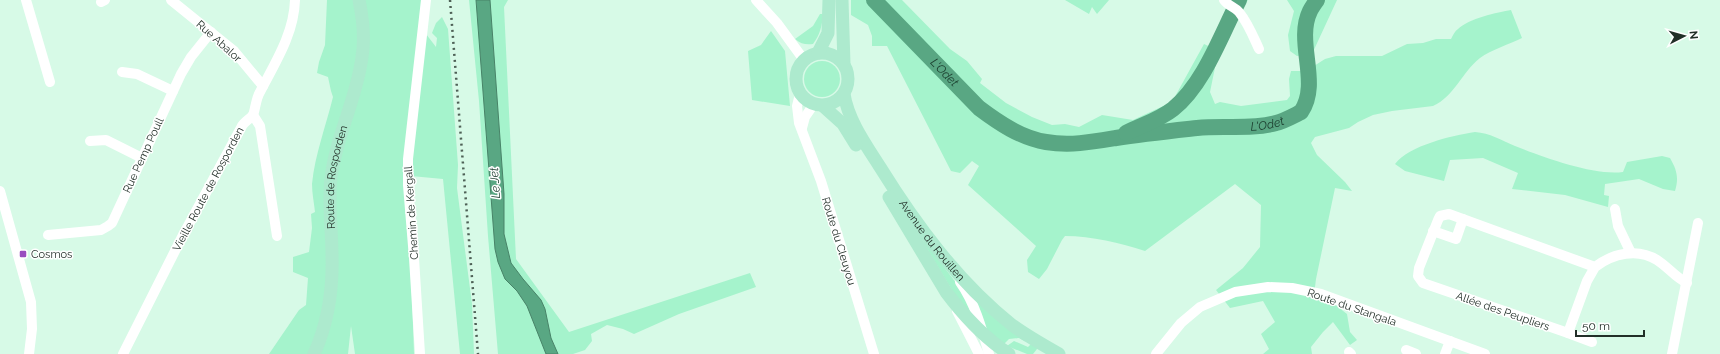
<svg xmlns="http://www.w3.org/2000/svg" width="1720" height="354" font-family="Raleway,sans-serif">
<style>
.green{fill:#a5f3cc}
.water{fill:#59a783;stroke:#488368}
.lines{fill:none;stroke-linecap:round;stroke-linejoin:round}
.river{stroke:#59a783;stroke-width:16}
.minor{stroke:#fff;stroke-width:10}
.major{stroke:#adeace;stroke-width:13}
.rail{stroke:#4e6056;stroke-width:2.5;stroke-dasharray:2 4;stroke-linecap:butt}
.poi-dot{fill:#984dbf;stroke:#fff;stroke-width:1.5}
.labels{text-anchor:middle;stroke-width:3;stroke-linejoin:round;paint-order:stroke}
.street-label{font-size:11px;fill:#222f28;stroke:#fff}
.poi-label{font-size:11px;fill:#222f28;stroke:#fff;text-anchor:start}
.water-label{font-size:12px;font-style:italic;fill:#1b3d2e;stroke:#fff}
</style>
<rect width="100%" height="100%" fill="#d7fae7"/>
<g class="green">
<path d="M 327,0 L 423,0 L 426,34 L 436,47 L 437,38 L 432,33 L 436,23 L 442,17 L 448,29 L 458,165 L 457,188 L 472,304 L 474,354 L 460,354 L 443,179 L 411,176 L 411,270 L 414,354 L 355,354 L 351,326 L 348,354 L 269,354 L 299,310 L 306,305 L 308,278 L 293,272 L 293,257 L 309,252 L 312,228 L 311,214 L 315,212 C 314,203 312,193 312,184 C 315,154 326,126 333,97 L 331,91 L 328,77 L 317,73 L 319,62 L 325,45 Z"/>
<polygon points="469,0 508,0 504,7 516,259 569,332 750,273 756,287 679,314 634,334 623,329 607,325 591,334 592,341 585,350 573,354 498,354 488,236 479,101"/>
<path d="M 851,0 L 902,0 L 950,49 L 967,61 L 982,79 L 980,83 L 1006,103 L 1032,117 L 1052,125 L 1065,124 L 1079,127 L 1102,115 L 1133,120 L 1172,102 L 1204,44 L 1217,50 L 1217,58 L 1210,92 L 1215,104 L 1220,102 L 1241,106 L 1287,100 L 1290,96 L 1289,79 L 1291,71 L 1306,71 L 1325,59 L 1336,56 L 1382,56 L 1407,44 L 1423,43 L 1436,39 L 1451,39 C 1453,35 1455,31 1458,29 C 1468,19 1498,12 1511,10 L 1522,38 C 1510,44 1491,50 1480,58 C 1462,72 1455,96 1433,106 L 1392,111 L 1373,115 L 1358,122 L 1349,128 L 1315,137 L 1311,143 L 1317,155 L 1345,182 L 1352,191 L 1335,188 L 1316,279 L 1314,295 L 1329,300 L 1347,314 L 1350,332 L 1357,340 L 1350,345 L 1333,322 L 1323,332 L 1311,347 L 1312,354 L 1263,354 L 1269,349 L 1261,334 L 1275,322 L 1263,301 L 1230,308 L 1216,290 L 1243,268 L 1260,247 L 1261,205 L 1235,184 L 1145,251 C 1120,243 1092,236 1065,236 L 1062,240 L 1047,269 L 1039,279 L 1028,272 L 1027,260 L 1036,246 L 968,185 L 979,166 L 972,161 L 960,173 L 951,171 L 887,46 L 872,46 L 872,36 L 868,25 L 851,15 Z"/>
<polygon points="1065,0 1109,0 1097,14 1092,7 1089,14"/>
<polygon points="1230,0 1248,0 1241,10"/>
<polygon points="1287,0 1337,0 1312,54 1297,56 1290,51 1288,35 1294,11"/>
<path d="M 820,14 L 823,14 C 822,26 820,35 813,44 C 806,45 801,44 795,39 L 813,26 Z"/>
<polygon points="771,31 785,51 790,106 752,100 748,51 761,45"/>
<circle cx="822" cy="79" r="18"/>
<path d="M 1475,132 C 1490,133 1501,140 1515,146 C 1542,157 1594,176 1623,172 L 1627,162 L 1662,156 L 1670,158 C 1677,170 1679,178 1675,191 L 1663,189 L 1639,179 L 1605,184 L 1604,195 L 1609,196 L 1608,207 L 1565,195 L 1512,189 L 1518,173 L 1483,158 L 1450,160 L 1444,181 L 1405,171 L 1395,164 C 1410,145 1451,136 1475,132 Z"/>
<polygon points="923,242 925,242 963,292 974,319 961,305"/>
<polygon points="973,292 1026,342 1019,338 1009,339 1004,344 987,333"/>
<polygon points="1014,341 1028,347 1032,343 1037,346 1037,349 1033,354 1027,354 1007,346"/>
</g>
<polygon class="water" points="476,0 490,0 504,194 504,234 511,263 523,279 541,300 545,309 551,338 558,354 546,354 527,306 517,291 505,279 498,262 495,249"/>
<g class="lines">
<g class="river">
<path id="s1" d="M 874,0 L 979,108 C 999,123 1021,138 1046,142 C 1070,146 1092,142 1116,138 C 1142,134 1170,131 1197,128 C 1223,125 1251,130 1276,123 C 1284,121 1293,116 1301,112 C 1321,83 1295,42 1310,11 C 1312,7 1315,3 1317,0"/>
<path d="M 1126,133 C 1142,125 1159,120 1173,109 C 1204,84 1221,35 1239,0"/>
</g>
<g class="minor">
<polyline points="26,0 50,82"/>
<polyline points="171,0 234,51 263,86"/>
<polyline points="756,0 777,23 804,60"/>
<path d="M 1224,0 C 1228,6 1235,7 1239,12 C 1248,23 1253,36 1259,49"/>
<polyline points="101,2 105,0"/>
<polyline points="122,72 137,74 173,91"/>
<polyline points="800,94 797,106 799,123 821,181 874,354"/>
<polyline points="253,115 260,126 277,236"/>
<polyline points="802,128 805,117 814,104"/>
<polyline points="90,141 106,140 142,158"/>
<polyline points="0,191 31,302 32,329 29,354"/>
<polyline points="1615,209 1618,226 1631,253"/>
<polyline points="1433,231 1456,239 1463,219"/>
<polyline points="48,235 101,230 108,226 112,223 181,74 191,57 211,32"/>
<path d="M 1595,267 L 1587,281 L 1568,333 L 1423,283 L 1418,276 L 1419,268 L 1438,220 L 1440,216 L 1449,214 L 1595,267 C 1613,253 1638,248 1657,260 C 1668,267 1675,277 1687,283"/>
<path d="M 960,282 C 975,303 982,329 989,354"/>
<polyline points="957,311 979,354"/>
<polyline points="1568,333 1592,342"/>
<polyline points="1406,350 1416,354"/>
<polyline points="1349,352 1351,354"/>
<path d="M 123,354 L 181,239 L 242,126 C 244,122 250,119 253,115 C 255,111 256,98 260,92 C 275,63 294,34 295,0"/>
<polyline points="420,354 414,258 408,185 408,159 426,0"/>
<polyline points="1156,354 1181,323 1200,307 1235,292 1268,287 1292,288 1321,294 1485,354"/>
<polyline points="1445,354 1450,341"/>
<polyline points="1672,354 1698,223"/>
</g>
<g class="major">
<polyline points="842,0 844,64"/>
<circle cx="822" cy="79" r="26"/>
<polyline points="818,53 828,33 829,0"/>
<path id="s2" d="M 844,94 C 848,120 866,145 880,167 C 916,225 958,282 1012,325 C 1027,336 1043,345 1059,354"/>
<polyline points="823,106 843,124 856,145"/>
<path d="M 889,197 L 946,292 C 964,316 983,337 1009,354"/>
<path id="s3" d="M 314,354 C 328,323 333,290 332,256 C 332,230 328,204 331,178 C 336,136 357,98 362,57 C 365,39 363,19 359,0"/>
</g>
<polyline class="rail" points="450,0 478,354"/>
</g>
<rect class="poi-dot" x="19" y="250" width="8" height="8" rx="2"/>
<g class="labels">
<g class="street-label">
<text transform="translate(219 41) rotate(42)" y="4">Rue Abalor</text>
<text transform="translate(143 155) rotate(-65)" y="4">Rue Pemp Poull</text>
<text dy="4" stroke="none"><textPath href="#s3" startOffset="180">Route de Rosporden</textPath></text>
<text transform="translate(208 189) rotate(-62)" y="4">Vieille Route de Rosporden</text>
<text transform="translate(411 213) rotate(-94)" y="4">Chemin de Kergall</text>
<text dy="4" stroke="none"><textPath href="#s2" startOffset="172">Avenue du Rouillen</textPath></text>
<text transform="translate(839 241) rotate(73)" y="4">Route du Cleuyou</text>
<text transform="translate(1352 307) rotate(19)" y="4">Route du Stangala</text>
<text transform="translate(1503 311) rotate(19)" y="4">Allée des Peupliers</text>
</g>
<g class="poi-label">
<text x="31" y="258">Cosmos</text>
</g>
<g class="water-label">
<text dy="4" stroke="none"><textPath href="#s1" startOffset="101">L'Odet</textPath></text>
<text dy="4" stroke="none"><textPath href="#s1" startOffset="449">L'Odet</textPath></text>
<text transform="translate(495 183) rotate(-94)" y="4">Le Jet</text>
</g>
</g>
<g transform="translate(1684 36) rotate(84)" stroke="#ffffff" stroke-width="3" paint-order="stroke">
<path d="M0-3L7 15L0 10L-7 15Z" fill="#222f28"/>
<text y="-6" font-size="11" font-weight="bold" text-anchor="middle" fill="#222f28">N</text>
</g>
<path d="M1576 330v6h68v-6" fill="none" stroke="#222f28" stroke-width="2"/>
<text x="1582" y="330" font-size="12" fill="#222f28" stroke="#ffffff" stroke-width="3" paint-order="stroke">50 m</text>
</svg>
